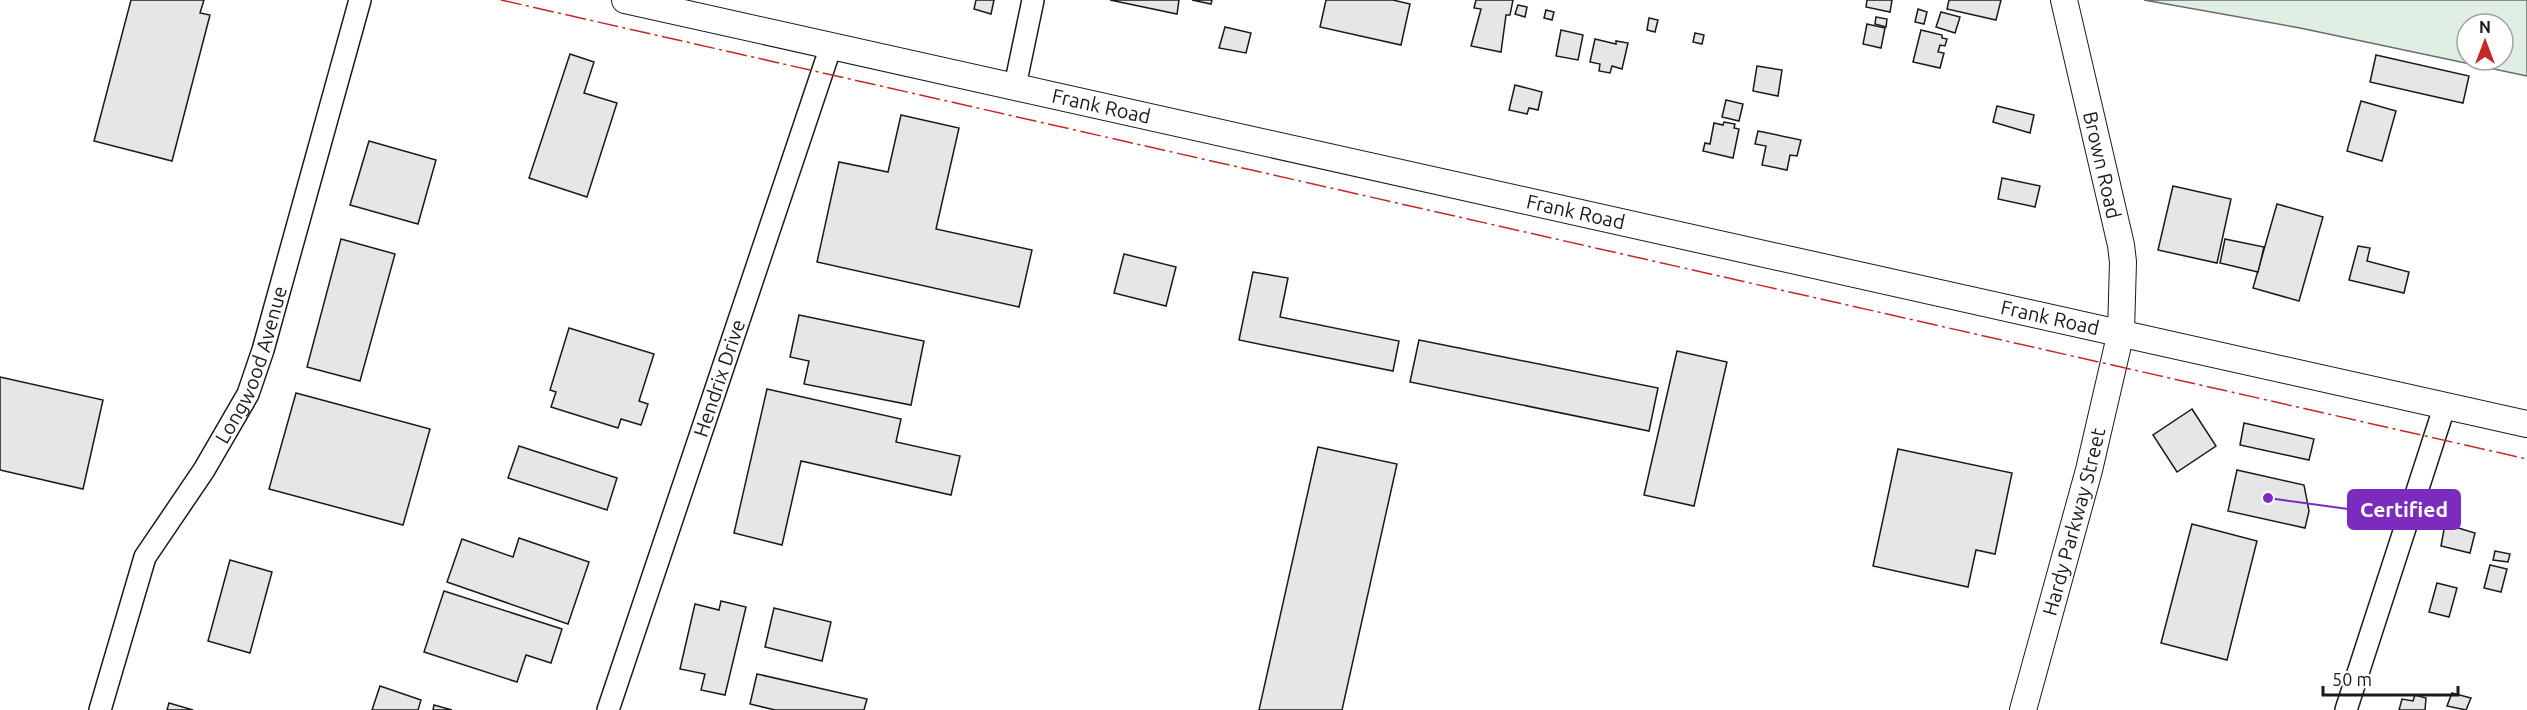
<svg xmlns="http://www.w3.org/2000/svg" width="2527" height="710" font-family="Ubuntu,sans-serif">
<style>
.green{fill:#e0efe3;stroke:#6a6a6a;stroke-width:1.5;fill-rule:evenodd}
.building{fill:#e6e6e6;stroke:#1a1a1a;stroke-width:1.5}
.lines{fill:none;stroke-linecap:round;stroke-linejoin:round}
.minor-casing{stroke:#1a1a1a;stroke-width:24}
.major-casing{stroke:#1a1a1a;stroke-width:28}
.minor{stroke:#fff;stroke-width:21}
.major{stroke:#fff;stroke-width:26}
.power{stroke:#c62828;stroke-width:1.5;stroke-dasharray:21 4.5 3 4.5;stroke-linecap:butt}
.labels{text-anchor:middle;stroke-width:4.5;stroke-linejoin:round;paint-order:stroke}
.street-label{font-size:20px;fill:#1a1a1a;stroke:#fff}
.leader{fill:none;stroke:#7b2cbf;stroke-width:2}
.callout-dot{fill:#7b2cbf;stroke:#fff;stroke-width:2}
.callout{fill:#7b2cbf;stroke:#7b2cbf;stroke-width:2}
.callout-label{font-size:21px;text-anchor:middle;font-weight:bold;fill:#fff}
</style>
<rect width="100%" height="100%" fill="#fff"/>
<path class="green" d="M 2144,0 L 2527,0 L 2527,76 L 2300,28 ZM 2467,24 L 2503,24 L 2503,60 L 2467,60 Z"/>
<g class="building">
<polygon points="131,0 204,0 200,13 210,15 172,161 94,141"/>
<polygon points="976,0 994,0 991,14 974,9"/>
<polygon points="1110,0 1179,0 1177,14"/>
<polygon points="1192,0 1212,0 1211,4"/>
<polygon points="1326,0 1393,0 1410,4 1401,45 1320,27"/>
<polygon points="1476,0 1513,0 1510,15 1506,15 1501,52 1471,46 1481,9 1474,8"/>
<polygon points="1867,0 1892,0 1890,12 1866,7"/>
<polygon points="1949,0 2001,0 1996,20 1947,9"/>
<polygon points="1518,5 1527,7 1525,17 1515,14"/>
<polygon points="1918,9 1927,12 1924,24 1915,22"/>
<polygon points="1546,10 1554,12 1552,20 1544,18"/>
<polygon points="1941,12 1960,17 1955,33 1936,27"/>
<polygon points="1876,17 1887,19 1886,27 1875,24"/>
<polygon points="1649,18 1658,20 1655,32 1647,30"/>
<polygon points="1867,24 1885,28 1881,48 1863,44"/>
<polygon points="1225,27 1251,33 1246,53 1219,48"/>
<polygon points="1561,30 1583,35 1578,60 1556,56"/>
<polygon points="1921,30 1942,35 1942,38 1947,39 1945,46 1940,45 1938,52 1944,53 1940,68 1913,62"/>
<polygon points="1695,33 1704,35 1702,44 1693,42"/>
<polygon points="1595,39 1616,44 1616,41 1628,43 1622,69 1612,66 1610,73 1599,71 1600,64 1590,62"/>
<polygon points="570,54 594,62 584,93 617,103 587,197 529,178"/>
<polygon points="2376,55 2469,76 2463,103 2370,82"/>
<polygon points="1757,66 1782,70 1778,96 1753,91"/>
<polygon points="1515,85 1542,92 1538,110 1529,108 1527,114 1509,110"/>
<polygon points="1726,100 1743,104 1739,121 1722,117"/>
<polygon points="2361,101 2396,111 2382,161 2347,151"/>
<polygon points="1997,106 2034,115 2030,133 1993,122"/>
<polygon points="901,115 959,128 936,229 1032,250 1019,307 817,262 839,162 888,172"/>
<polygon points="1724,122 1735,124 1734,128 1739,129 1733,158 1703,151 1705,143 1710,144 1714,123 1723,125"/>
<polygon points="1758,131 1801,140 1797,156 1790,155 1787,170 1762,165 1766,146 1755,144"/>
<polygon points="369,141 436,160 418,224 350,205"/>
<polygon points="2002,178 2040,186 2035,207 1998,199"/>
<polygon points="2173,186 2231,199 2217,263 2158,250"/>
<polygon points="2277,204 2323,217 2299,301 2253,288"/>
<polygon points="341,239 395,254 360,381 307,367"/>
<polygon points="2225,239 2264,247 2258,272 2220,263"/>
<polygon points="2358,246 2370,248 2367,261 2409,272 2404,293 2349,280"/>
<polygon points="1124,254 1176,267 1166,306 1114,293"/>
<polygon points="1253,272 1288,278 1280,317 1399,341 1393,371 1239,340"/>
<polygon points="799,315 924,341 911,405 804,384 809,361 790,357"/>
<polygon points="569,328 654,354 639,401 648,404 641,425 621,419 618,428 551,407 556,392 550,390"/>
<polygon points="1419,340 1658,388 1649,431 1410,382"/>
<polygon points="1677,351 1727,362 1694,506 1644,495"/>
<polygon points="0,377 103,400 83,489 0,470"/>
<polygon points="767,389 901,419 896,442 960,456 951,495 801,461 782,545 734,533"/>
<polygon points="296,393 430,429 403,525 269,489"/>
<polygon points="2192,409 2216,446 2177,472 2153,435"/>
<polygon points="2244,423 2314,439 2309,460 2240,445"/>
<polygon points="519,446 617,478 607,510 508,478"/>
<polygon points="1318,447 1397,464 1342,710 1259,710"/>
<polygon points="1898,449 2012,473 1995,554 1976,550 1968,587 1873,566"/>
<polygon points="2237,470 2304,485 2309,511 2305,528 2228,511"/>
<polygon points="2192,524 2257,541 2227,660 2161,643"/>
<polygon points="2445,524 2475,533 2470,553 2441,546"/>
<polygon points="519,538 589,562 568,624 447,582 462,539 513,557"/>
<polygon points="2495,551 2510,554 2508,562 2493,560"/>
<polygon points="230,560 272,572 250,653 208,641"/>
<polygon points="2490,565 2507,569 2501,592 2484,588"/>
<polygon points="2437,583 2457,588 2449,617 2429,612"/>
<polygon points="444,591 562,629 551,663 526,655 517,682 424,652"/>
<polygon points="721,601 746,607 725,695 701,690 705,674 680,669 695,604 719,610"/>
<polygon points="774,608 831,622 822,661 765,647"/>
<polygon points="757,674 867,699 864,710 775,710 750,704"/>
<polygon points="380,686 421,700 418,710 372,710"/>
<polygon points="2452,693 2471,698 2466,710 2447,706"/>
<polygon points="2415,695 2426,698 2425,710 2399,710 2402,699 2413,701"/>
<polygon points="169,703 193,710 167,710"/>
<polygon points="434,705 452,710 433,710"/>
</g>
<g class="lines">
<defs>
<g id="minor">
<polyline points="1015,86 1033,0"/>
<path id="s1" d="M 100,710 L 145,557 L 204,470 L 248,394 L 263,350 L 360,0"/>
<path id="s2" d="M 608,710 L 831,46"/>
<polyline points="2346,710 2445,405"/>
</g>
<g id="major">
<path id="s3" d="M 625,0 L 2527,424"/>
<path id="s4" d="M 2023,710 L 2089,470 L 2121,332 L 2123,262 L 2121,245 L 2064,0"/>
</g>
</defs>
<use href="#minor" class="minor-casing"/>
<use href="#major" class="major-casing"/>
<use href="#minor" class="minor"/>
<use href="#major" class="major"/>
<polyline class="power" points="501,0 2527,459"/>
</g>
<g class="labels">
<g class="street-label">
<text dy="7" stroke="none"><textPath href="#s3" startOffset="488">Frank Road</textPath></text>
<text transform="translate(2102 165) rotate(77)" y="7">Brown Road</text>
<text dy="7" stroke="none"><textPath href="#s3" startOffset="974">Frank Road</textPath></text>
<text dy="7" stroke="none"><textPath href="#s3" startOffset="1460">Frank Road</textPath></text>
<text dy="7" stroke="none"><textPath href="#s1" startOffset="381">Longwood Avenue</textPath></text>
<text dy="7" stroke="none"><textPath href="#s2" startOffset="350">Hendrix Drive</textPath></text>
<text dy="7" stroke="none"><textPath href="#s4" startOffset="195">Hardy Parkway Street</textPath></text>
</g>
</g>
<path class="leader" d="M2268 498L2348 509"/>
<circle class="callout-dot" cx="2268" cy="498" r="6"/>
<rect class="callout" x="2348" y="490" width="112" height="39" rx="6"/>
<g class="callout-label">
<text x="2404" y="517">Certified</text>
</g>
<g transform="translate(2485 42)"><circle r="28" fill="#ffffff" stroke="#a3a3a3" stroke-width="1.5"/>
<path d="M0-4.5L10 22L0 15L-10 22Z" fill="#c62828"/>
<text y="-9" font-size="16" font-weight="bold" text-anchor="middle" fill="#1a1a1a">N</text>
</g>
<path d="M2323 686v9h135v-9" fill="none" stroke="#1a1a1a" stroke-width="3"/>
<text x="2332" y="686" font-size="18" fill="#1a1a1a" stroke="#ffffff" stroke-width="4.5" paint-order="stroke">50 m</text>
</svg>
